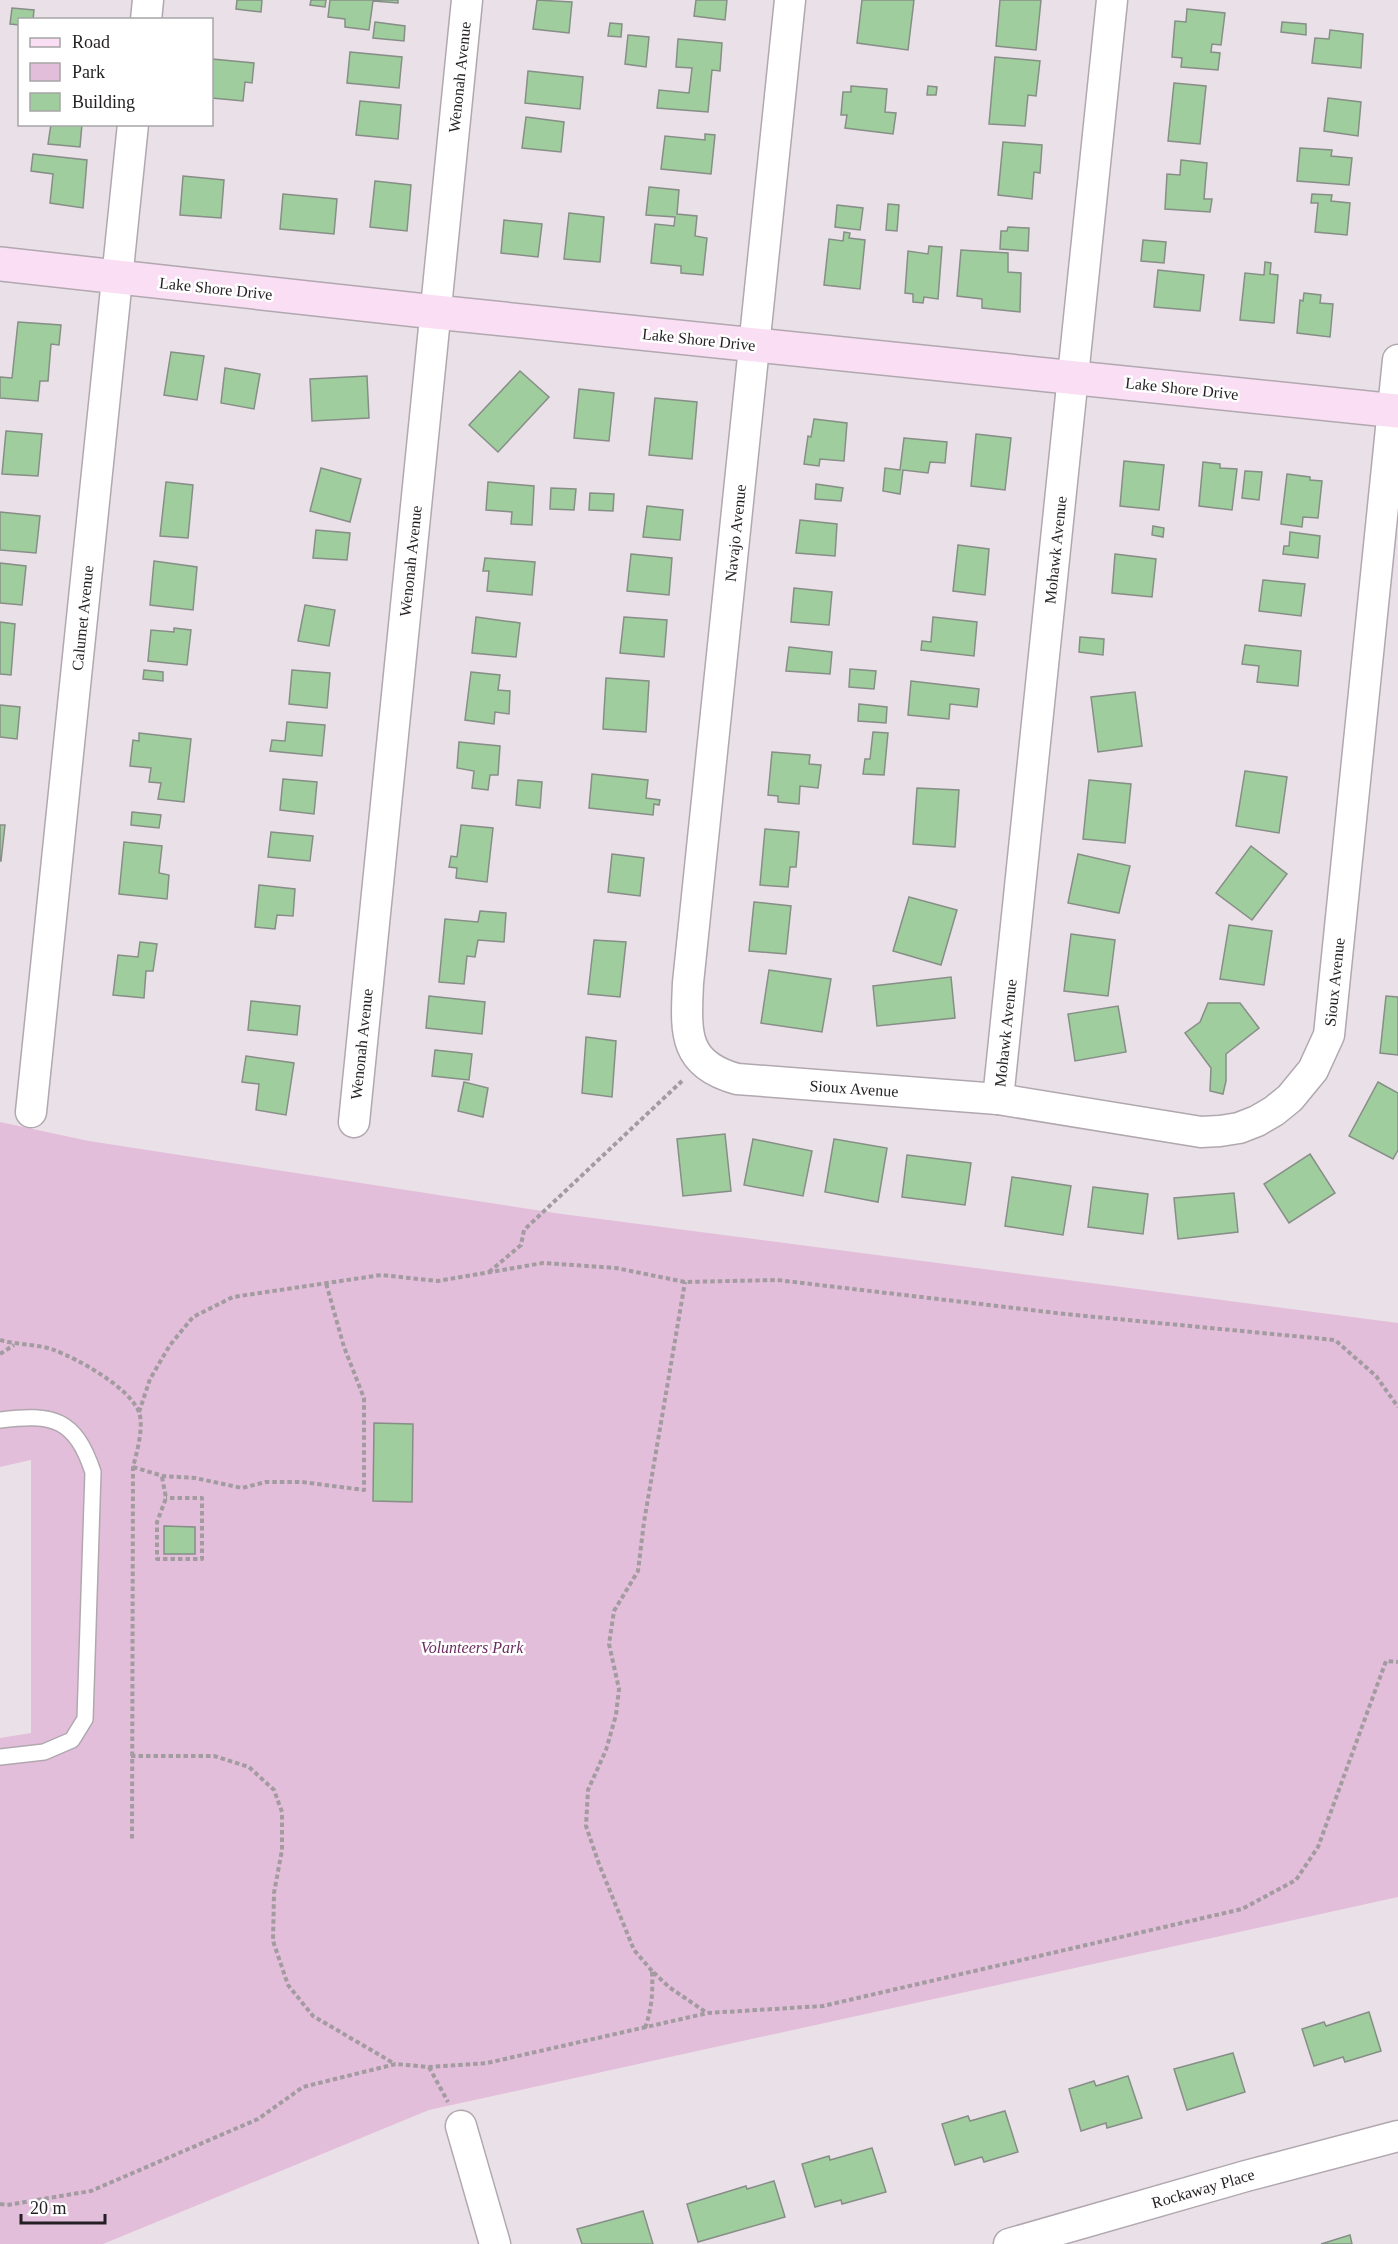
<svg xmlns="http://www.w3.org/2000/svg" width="1398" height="2244" font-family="'Times New Roman',serif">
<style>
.green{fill:#e3beda}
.building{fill:#9fcd9d;stroke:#878e87;stroke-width:1.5}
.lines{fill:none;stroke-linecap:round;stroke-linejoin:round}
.lane-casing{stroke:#b1a8af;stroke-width:18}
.street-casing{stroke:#b1a8af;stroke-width:33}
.secondary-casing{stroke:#b1a8af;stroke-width:36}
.path{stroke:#a29ba0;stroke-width:4;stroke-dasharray:4.5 3;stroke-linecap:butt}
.lane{stroke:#fff;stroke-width:15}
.street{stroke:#fff;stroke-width:30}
.secondary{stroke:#f9def4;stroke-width:33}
.labels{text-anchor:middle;stroke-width:5;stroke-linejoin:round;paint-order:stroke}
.street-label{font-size:16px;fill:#231f22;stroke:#fff}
.park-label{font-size:16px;font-style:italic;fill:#6b2c60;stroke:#fff}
</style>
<rect width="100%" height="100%" fill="#eae1e8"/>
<polygon class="green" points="0,1122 89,1141 562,1214 1398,1323 1398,1897 429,2110 103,2244 0,2244 0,1738 31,1733 31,1460 0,1467"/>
<g class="building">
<polygon points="237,0 262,0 261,12 236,9"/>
<polygon points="311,0 326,0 325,7 310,5"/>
<polygon points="330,0 398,0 398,3 373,1 369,30 345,27 345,19 328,17"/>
<polygon points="537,0 572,2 569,33 533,29"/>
<polygon points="696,0 727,0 725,20 694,16"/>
<polygon points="862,0 914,0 908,50 857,43"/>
<polygon points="1000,0 1041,0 1036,50 996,46"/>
<polygon points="12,8 34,10 33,20 20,20 20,25 10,24"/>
<polygon points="1187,9 1225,13 1221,45 1212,44 1211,52 1220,53 1218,70 1181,67 1182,58 1172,57 1175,21 1186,22"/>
<polygon points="375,22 405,26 404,41 373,38"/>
<polygon points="1282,22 1306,24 1306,35 1281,32"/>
<polygon points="610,23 622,24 621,37 608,36"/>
<polygon points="1330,30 1363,34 1361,68 1312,63 1315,38 1329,39"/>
<polygon points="628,35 649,37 646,67 625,64"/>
<polygon points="678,39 722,43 720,71 712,70 708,112 657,108 659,90 689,93 692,68 676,67"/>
<polygon points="350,52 402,57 399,88 347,83"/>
<polygon points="995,57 1040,61 1036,96 1028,95 1025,126 989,124"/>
<polygon points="212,59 254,63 252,83 245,82 243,101 212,98"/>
<polygon points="528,71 583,77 580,109 525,103"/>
<polygon points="1174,83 1206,86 1200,144 1168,141"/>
<polygon points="851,86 887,89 885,112 896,113 893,134 845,128 847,115 841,115 843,92 851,92"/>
<polygon points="928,86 937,87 936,95 927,95"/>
<polygon points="1328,98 1361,102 1358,136 1324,131"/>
<polygon points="360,101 401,105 398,139 356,135"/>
<polygon points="526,117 564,122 561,152 522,148"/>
<polygon points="51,124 82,124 80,147 48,144"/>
<polygon points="705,134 715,135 711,174 661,169 665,136 705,140"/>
<polygon points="1003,142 1042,145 1040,173 1034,172 1032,199 998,195"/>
<polygon points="1300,148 1332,150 1331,156 1352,158 1349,185 1297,181"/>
<polygon points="33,154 87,160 83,208 50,203 53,174 31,171"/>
<polygon points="1181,160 1207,163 1204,199 1212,199 1210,212 1165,209 1167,174 1180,175"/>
<polygon points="183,176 224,180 221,218 180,215"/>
<polygon points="375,181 411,185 407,231 370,227"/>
<polygon points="649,187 679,190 677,214 697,216 695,236 707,238 703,275 681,273 681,266 651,263 655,224 674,226 675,217 646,215"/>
<polygon points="283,194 337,199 334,234 280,229"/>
<polygon points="1312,194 1332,195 1331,201 1350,203 1347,235 1315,232 1318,203 1311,203"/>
<polygon points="888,204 899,205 897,231 886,230"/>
<polygon points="837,205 863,208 860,230 835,227"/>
<polygon points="569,213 604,217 600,262 564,259"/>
<polygon points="504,220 542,224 538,257 501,253"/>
<polygon points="1008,227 1029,228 1028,251 1000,249 1001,231 1007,231"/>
<polygon points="844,232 850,233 849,238 865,240 860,289 824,285 829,239 843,241"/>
<polygon points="1143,240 1166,242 1164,263 1141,261"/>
<polygon points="929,246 942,247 938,299 924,297 923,303 913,302 913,294 905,293 908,251 928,254"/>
<polygon points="961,250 1008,253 1008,272 1021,273 1020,312 982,308 982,299 957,296"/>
<polygon points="1265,262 1271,263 1270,274 1278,275 1274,323 1240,320 1245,273 1264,275"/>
<polygon points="1158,270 1204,275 1200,311 1154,307"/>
<polygon points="1304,293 1321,295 1320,303 1333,304 1330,337 1297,333 1300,300 1303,301"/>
<polygon points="18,322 61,325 59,345 51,344 48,381 40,381 38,401 0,398 0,377 12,378"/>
<polygon points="171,352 204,356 197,400 164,395"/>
<polygon points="225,368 260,374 254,409 221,403"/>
<polygon points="520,371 549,397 498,452 469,425"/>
<polygon points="367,376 369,418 312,421 310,379"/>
<polygon points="579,389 614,393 609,441 574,438"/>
<polygon points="655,398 697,402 692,459 649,455"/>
<polygon points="814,419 847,423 844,461 820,459 819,466 804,464 808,436 811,437"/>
<polygon points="6,431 42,434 38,476 2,474"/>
<polygon points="976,434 1011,438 1005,490 971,486"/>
<polygon points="904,438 947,442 945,463 930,462 928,473 903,470 900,494 883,491 885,468 900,470"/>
<polygon points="1124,461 1164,465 1159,510 1120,506"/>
<polygon points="1203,462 1220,464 1220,468 1237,469 1232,510 1199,506"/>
<polygon points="321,468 361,479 350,522 310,511"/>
<polygon points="1245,471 1262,472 1259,500 1242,498"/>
<polygon points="1287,474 1310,477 1310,480 1322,481 1318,518 1303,517 1302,527 1281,524"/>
<polygon points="166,482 193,485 188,538 160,536"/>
<polygon points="488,482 534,486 532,525 511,524 512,512 486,510"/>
<polygon points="816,484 843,488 841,501 815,499"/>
<polygon points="551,488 576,489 574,510 550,509"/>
<polygon points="590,493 614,494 613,511 589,510"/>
<polygon points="647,506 683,510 680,540 643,537"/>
<polygon points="0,512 40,516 36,553 0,550"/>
<polygon points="800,520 837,524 835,556 796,553"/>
<polygon points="1153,526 1164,528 1163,537 1152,535"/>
<polygon points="316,530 350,533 347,560 313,558"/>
<polygon points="1290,532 1320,536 1318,558 1283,554 1284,546 1289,546"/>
<polygon points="958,545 989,549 985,595 953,591"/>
<polygon points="631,554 672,558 669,595 627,591"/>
<polygon points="1115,554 1156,559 1152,597 1112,593"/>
<polygon points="485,558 535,562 532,595 487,591 489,571 483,571"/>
<polygon points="154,561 197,567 193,610 150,605"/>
<polygon points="0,563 26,566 22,605 0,603"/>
<polygon points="1263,580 1305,584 1301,616 1259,611"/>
<polygon points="794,588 832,592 829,625 791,622"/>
<polygon points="305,605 335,610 329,646 298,641"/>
<polygon points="476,617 520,623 516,657 472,653"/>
<polygon points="624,617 667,620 664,657 620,653"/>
<polygon points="933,617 977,622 974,656 921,650 922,641 931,642"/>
<polygon points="0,622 15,624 11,675 0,674"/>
<polygon points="174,628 191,630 187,665 148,661 151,630 174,632"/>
<polygon points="1080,637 1104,639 1103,655 1079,652"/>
<polygon points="1245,645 1301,651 1298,686 1257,682 1259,666 1242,664"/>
<polygon points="789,647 832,652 830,674 786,671"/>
<polygon points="850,669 876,671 874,689 849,687"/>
<polygon points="144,670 163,672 163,681 143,679"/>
<polygon points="292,670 330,673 327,708 289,704"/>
<polygon points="471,672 500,675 498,690 510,691 509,714 495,712 494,724 465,720"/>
<polygon points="606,678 649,681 646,732 603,729"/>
<polygon points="911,681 979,689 977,707 950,704 949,719 908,715"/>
<polygon points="1135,692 1142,746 1098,752 1091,697"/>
<polygon points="859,704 887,707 886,723 858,721"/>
<polygon points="0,705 20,707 17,739 0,737"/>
<polygon points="287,722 325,725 322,756 270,751 272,740 285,741"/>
<polygon points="873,732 888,733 884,775 863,774 865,759 870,759"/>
<polygon points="139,733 191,739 184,802 158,799 161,783 149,782 151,768 130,766 133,740 139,741"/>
<polygon points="459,742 500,746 498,775 490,775 488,790 472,788 474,771 457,768"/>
<polygon points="772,752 810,755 809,764 821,765 818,788 800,786 799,804 778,802 778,796 768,795"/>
<polygon points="1245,771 1287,777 1279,833 1236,826"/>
<polygon points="592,774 648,780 646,798 660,800 659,805 654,804 653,815 589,808"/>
<polygon points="283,779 317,782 314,814 280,810"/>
<polygon points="518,780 542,782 540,808 516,805"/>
<polygon points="1089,780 1131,784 1125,843 1083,839"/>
<polygon points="917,788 959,790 955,847 913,844"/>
<polygon points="132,812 161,815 159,828 131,825"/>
<polygon points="0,825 5,825 1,861 0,861"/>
<polygon points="461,825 493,828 487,882 456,878 457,868 449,867 451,856 457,857"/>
<polygon points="765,829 799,832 796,867 790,867 788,887 760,885"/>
<polygon points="271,832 313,836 310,861 268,857"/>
<polygon points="124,842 162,846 159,873 169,875 167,899 119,894"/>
<polygon points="1251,846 1287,874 1252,920 1216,893"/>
<polygon points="612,854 644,858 640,896 608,892"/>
<polygon points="1078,854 1130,866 1119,913 1068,903"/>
<polygon points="259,885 295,889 293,916 277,915 275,929 255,927"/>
<polygon points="909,897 957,910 941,965 893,951"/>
<polygon points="754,902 791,906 786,954 749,951"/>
<polygon points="480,911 506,913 504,942 478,940 475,957 467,956 464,984 439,982 445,919 478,922"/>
<polygon points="1229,925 1272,931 1264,985 1220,979"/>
<polygon points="1071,934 1115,940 1108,996 1064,991"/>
<polygon points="594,940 626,942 620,997 588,994"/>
<polygon points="140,942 157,944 153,971 146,971 144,998 113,995 118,955 138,957"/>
<polygon points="769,970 831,979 822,1032 761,1023"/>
<polygon points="951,977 955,1018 877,1026 873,986"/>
<polygon points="429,996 485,1002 482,1034 426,1028"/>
<polygon points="1386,996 1398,997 1398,1055 1380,1053"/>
<polygon points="251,1001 300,1006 297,1035 248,1030"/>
<polygon points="1208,1003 1240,1003 1259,1028 1226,1054 1226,1081 1223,1094 1210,1091 1211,1068 1185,1033 1200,1022"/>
<polygon points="1118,1006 1126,1052 1075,1061 1068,1014"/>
<polygon points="586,1037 616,1041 612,1097 582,1093"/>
<polygon points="435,1050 472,1054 469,1080 432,1076"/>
<polygon points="246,1056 294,1063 286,1115 256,1110 259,1084 242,1082"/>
<polygon points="464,1082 488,1088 483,1117 458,1111"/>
<polygon points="1378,1082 1398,1093 1398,1150 1393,1159 1349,1136"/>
<polygon points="725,1134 731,1191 683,1196 677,1139"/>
<polygon points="753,1139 812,1151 803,1196 744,1185"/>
<polygon points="834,1139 887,1148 878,1202 825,1192"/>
<polygon points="1310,1154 1335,1193 1289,1223 1264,1184"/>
<polygon points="907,1155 971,1163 965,1205 902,1197"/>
<polygon points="1012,1177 1071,1186 1063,1235 1005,1226"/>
<polygon points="1093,1187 1148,1194 1143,1234 1088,1227"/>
<polygon points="1234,1193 1238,1232 1178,1239 1174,1198"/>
<polygon points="374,1423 413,1424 412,1502 373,1501"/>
<polygon points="164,1526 195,1527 195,1554 164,1554"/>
<polygon points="1369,2012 1381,2051 1345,2062 1343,2057 1314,2066 1302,2029 1324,2022 1326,2026"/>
<polygon points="1233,2053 1245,2092 1187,2110 1174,2069"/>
<polygon points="1128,2076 1142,2118 1107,2128 1106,2123 1081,2131 1069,2089 1094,2081 1096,2086"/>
<polygon points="1005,2111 1018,2152 984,2162 982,2157 955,2165 942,2124 968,2116 970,2121"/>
<polygon points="872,2148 886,2192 842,2204 841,2200 815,2207 802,2164 829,2156 830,2160"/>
<polygon points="774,2181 785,2217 698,2242 687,2204 746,2186 747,2189"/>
<polygon points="643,2211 653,2244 582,2244 577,2229"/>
<polygon points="1350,2235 1352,2244 1321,2244"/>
</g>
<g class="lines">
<defs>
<path id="lane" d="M 0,1420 C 54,1413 75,1419 93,1472 L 85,1719 L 72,1740 L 44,1752 L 0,1757"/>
<g id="street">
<path d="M 790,0 L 688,983 C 686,1031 682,1064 737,1079 L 998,1099 L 1201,1132 L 1220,1131 L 1239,1128 L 1257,1121 L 1274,1111 L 1290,1098 L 1313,1070 L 1329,1035 L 1398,360"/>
<polyline points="146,20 148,0"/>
<polyline points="998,1099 1112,0"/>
<polyline points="31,1112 133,124"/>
<polyline points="354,1122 467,0"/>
<polyline points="461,2126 495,2244"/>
<polyline points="1009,2244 1246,2176 1398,2136"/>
</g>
<polyline id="secondary" points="0,264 435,312 1398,411"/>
</defs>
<use href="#lane" class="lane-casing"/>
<use href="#street" class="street-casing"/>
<use href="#secondary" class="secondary-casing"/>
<g class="path">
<polyline points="489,1272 521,1245 524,1230 682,1081"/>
<path d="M 0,1340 C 17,1345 38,1344 54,1350 C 78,1359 129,1387 139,1412 C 144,1427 137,1452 133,1467 L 132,1841"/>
<polyline points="0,1354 14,1345"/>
<polyline points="139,1412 150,1379 170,1345 193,1317 233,1297 381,1275 438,1281 543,1263 616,1268 685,1282 777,1280 1065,1314 1335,1340 1376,1376 1398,1407"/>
<polyline points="133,1467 163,1476 195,1478 242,1488 266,1482 302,1482 364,1490 364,1398 344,1347 326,1283"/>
<polyline points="162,1477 166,1498 157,1522 157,1559 202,1559 202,1498 166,1498"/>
<polyline points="131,1756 214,1756 249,1767 274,1790 282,1812 282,1850 274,1893 273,1941 288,1985 313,2016 395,2064"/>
<polyline points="652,1971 634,1950 599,1864 586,1826 588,1790 606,1750 616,1715 619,1689 609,1644 614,1611 638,1571 644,1522 685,1282"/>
<path d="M 645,2028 C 652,2008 653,1992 652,1971 L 669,1987 L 707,2013"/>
<polyline points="429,2067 448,2102"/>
<polyline points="0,2204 7,2205 91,2191 258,2119 303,2087 343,2077 396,2064 429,2067 487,2063 708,2013 823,2006 1242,1909 1296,1880 1318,1847 1386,1661 1398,1662"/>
</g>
<use href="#lane" class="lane"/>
<use href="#street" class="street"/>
<use href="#secondary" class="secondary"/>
</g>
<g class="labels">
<g class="street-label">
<text transform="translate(459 77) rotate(-84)" y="6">Wenonah Avenue</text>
<text transform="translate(216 288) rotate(6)" y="6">Lake Shore Drive</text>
<text transform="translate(699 339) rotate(6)" y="6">Lake Shore Drive</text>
<text transform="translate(1182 388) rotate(6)" y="6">Lake Shore Drive</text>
<text transform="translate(735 533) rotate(-84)" y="6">Navajo Avenue</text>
<text transform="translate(1055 550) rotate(-84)" y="6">Mohawk Avenue</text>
<text transform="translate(410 561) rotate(-84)" y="6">Wenonah Avenue</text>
<text transform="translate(82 618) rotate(-84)" y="6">Calumet Avenue</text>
<text transform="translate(1334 982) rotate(-84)" y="6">Sioux Avenue</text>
<text transform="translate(1005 1033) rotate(-84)" y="6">Mohawk Avenue</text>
<text transform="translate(361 1044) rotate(-84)" y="6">Wenonah Avenue</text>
<text transform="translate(854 1088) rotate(4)" y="6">Sioux Avenue</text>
<text transform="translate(1203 2188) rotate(-16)" y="6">Rockaway Place</text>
</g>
<g class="park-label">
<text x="472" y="1653">Volunteers Park</text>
</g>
</g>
<rect x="18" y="18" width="195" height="108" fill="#ffffff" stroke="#a7a5a7" stroke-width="1.5"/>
<rect x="30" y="38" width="30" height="9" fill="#f9def4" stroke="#a7a5a7" stroke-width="1.5"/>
<text x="72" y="48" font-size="18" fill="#231f22">Road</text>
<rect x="30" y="63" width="30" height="18" fill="#e3beda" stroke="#a7a5a7" stroke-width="1.5"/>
<text x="72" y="78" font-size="18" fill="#231f22">Park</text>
<rect x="30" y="93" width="30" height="18" fill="#9fcd9d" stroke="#a7a5a7" stroke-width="1.5"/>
<text x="72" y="108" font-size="18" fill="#231f22">Building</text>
<path d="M21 2214v9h84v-9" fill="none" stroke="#231f22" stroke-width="3"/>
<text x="30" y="2214" font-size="18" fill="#231f22" stroke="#ffffff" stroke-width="4.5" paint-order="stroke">20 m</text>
</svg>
